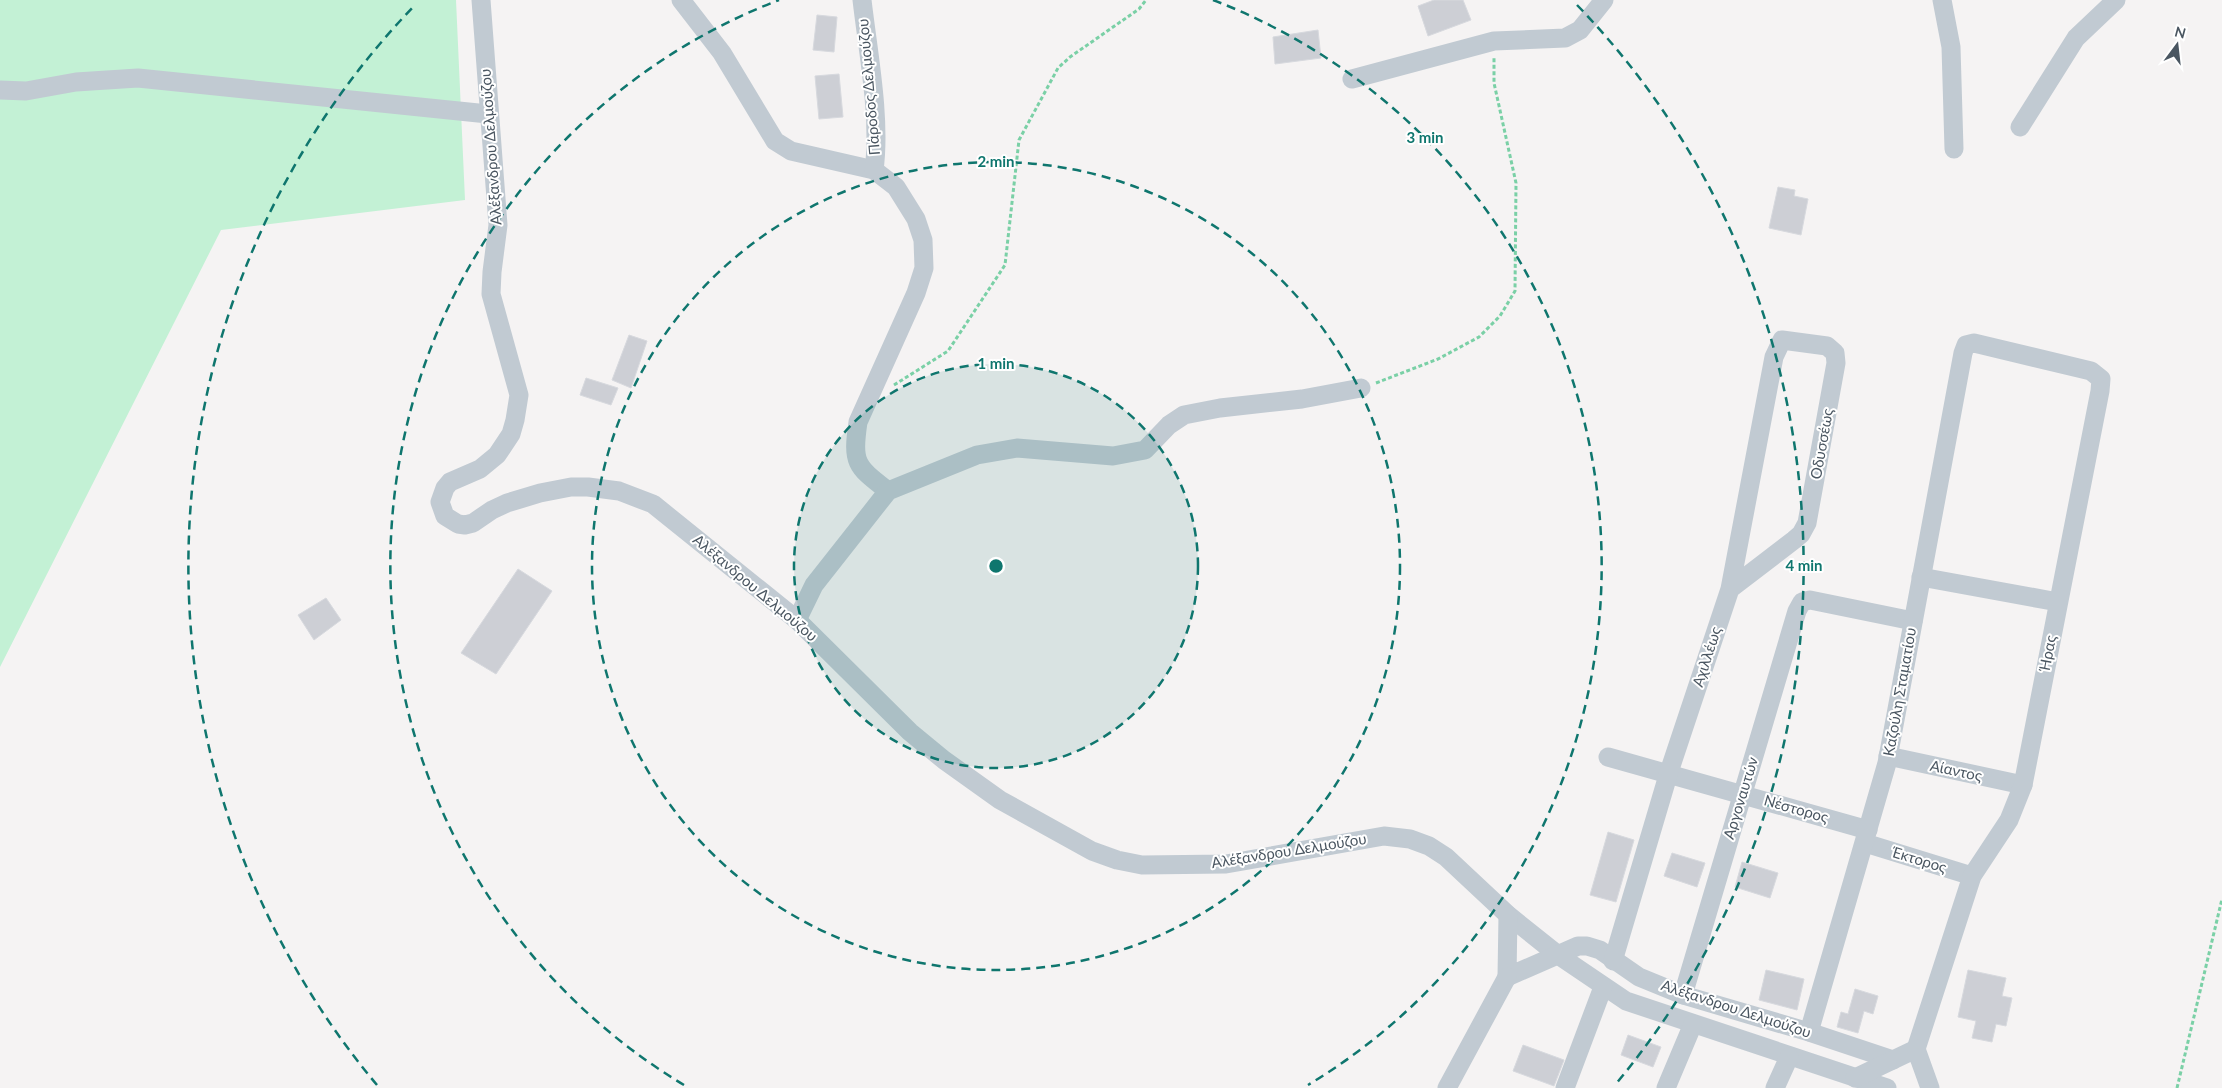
<svg xmlns="http://www.w3.org/2000/svg" width="2222" height="1088" font-family="Lato,sans-serif">
<style>
.green{fill:#c3f1d5}
.building{fill:#cdcfd5;stroke:#d7d9de}
.lines{fill:none;stroke-linecap:round;stroke-linejoin:round}
.path{stroke:#7ad0a6;stroke-width:3;stroke-dasharray:4 2.5;stroke-linecap:butt}
.minor{stroke:#c1cad2;stroke-width:19}
.ring{fill:none;stroke:#0f766e;stroke-width:2.5;stroke-dasharray:9 6}
.labels{text-anchor:middle;stroke-width:4;stroke-linejoin:round;paint-order:stroke}
.street-label{font-size:15px;fill:#4a5661;stroke:#fff}
.centre{fill:#0f766e;stroke:#fff;stroke-width:2.5}
.ring-label{font-size:15px;text-anchor:middle;font-weight:bold;fill:#0f766e;stroke:#fff;stroke-width:4;stroke-linejoin:round;paint-order:stroke}
</style>
<rect width="100%" height="100%" fill="#f5f3f3"/>
<polygon class="green" points="0,0 456,0 465,200 221,230 0,667"/>
<g class="building">
<polygon points="1434,0 1463,0 1471,20 1428,36 1418,6"/>
<polygon points="817,15 837,17 834,52 813,50"/>
<polygon points="1318,30 1321,58 1275,64 1273,37"/>
<polygon points="839,74 843,117 819,119 815,76"/>
<polygon points="1778,187 1795,190 1794,196 1808,199 1801,235 1769,228"/>
<polygon points="629,335 647,341 631,388 612,380"/>
<polygon points="586,378 618,388 611,405 580,395"/>
<polygon points="518,569 552,591 496,674 461,653"/>
<polygon points="326,598 341,620 314,640 298,615"/>
<polygon points="1608,832 1634,840 1616,902 1590,895"/>
<polygon points="1672,853 1705,863 1697,887 1664,876"/>
<polygon points="1742,862 1778,873 1770,898 1735,887"/>
<polygon points="1766,970 1804,979 1797,1010 1759,1000"/>
<polygon points="1968,970 2006,978 2002,996 2012,998 2006,1026 1996,1024 1992,1042 1972,1038 1976,1021 1958,1017"/>
<polygon points="1855,989 1878,996 1873,1014 1864,1011 1858,1033 1837,1027 1841,1012 1848,1014"/>
<polygon points="1628,1035 1661,1047 1653,1067 1621,1055"/>
<polygon points="1523,1045 1564,1060 1554,1086 1513,1071"/>
</g>
<g class="lines">
<g class="path">
<polyline points="1376,383 1438,359 1479,337 1500,316 1515,291 1516,183 1494,83 1494,57"/>
<polyline points="894,385 948,351 1005,265 1019,140 1058,68 1070,57 1139,9 1146,0"/>
<polyline points="2177,1088 2222,899"/>
</g>
<g class="minor">
<polyline points="481,0 498,225 492,272 491,294 519,395 515,420 511,434 497,455 480,469 450,482 445,488 440,502 445,516 458,524 465,525 473,523 492,510 507,503 540,493 571,487 588,487 619,491 653,504 797,620 910,732 944,760 1000,800 1092,851 1117,860 1142,865 1226,864 1384,836 1410,839 1429,846 1446,857 1508,915 1558,955 1626,1001 1887,1088"/>
<path d="M 681,0 L 722,53 L 775,141 L 791,151 L 874,170 L 896,187 L 916,219 L 923,240 L 924,268 L 916,293 L 858,422 C 852,464 856,466 888,491"/>
<path d="M 862,0 C 868,52 881,119 874,170"/>
<polyline points="1942,0 1951,47 1954,149"/>
<polyline points="1352,79 1494,41 1565,38 1580,30 1604,0"/>
<polyline points="0,90 26,91 76,82 138,78 488,114"/>
<polyline points="2020,127 2076,38 2116,0"/>
<polyline points="1921,577 2058,602"/>
<polyline points="797,620 814,585 888,491 977,455 1017,448 1113,456 1145,450 1169,425 1184,415 1220,408 1302,399 1361,388"/>
<polyline points="1888,756 2023,785"/>
<polyline points="1608,757 1868,830"/>
<polyline points="1865,843 1972,876"/>
<polyline points="1508,915 1507,977 1578,946 1587,946 1600,950 1639,977 1683,995 1809,1032 1893,1060"/>
<polyline points="1613,961 1669,772 1730,589 1774,357 1782,340 1827,346 1835,353 1836,363 1807,523 1801,534 1794,540 1730,589"/>
<polyline points="1683,995 1797,611 1802,602 1810,600 1913,621"/>
<polyline points="1809,1032 1887,763 1963,353 1966,345 1974,343 2091,371 2101,379 2100,391 2023,785 2009,820 1972,876 1916,1049"/>
<polyline points="1855,1078 1916,1049 1930,1088"/>
<polyline points="1447,1088 1507,977"/>
<polyline points="1565,1088 1603,987"/>
<polyline points="1666,1088 1693,1024"/>
<polyline points="1775,1088 1789,1057"/>
</g>
</g>
<circle cx="996" cy="566" r="202" fill="#0f766e" fill-opacity=".12"/>
<g class="ring">
<circle cx="996" cy="566" r="202"/>
<circle cx="996" cy="566" r="404"/>
<path d="M684 1085A606 606 0 0 1 779 0M1213 0A606 606 0 0 1 1308 1085"/>
<path d="M377 1085A808 808 0 0 1 415 5M1577 5A808 808 0 0 1 1615 1085"/>
</g>
<g class="labels">
<g class="street-label">
<text transform="translate(869 87) rotate(-95)" y="5">Πάροδος Δελμούζου</text>
<text transform="translate(491 147) rotate(-94)" y="5">Αλέξανδρου Δελμούζου</text>
<text transform="translate(1822 444) rotate(-80)" y="5">Οδυσσέως</text>
<text transform="translate(755 588) rotate(40)" y="5">Αλέξανδρου Δελμούζου</text>
<text transform="translate(2048 653) rotate(-79)" y="5">Ήρας</text>
<text transform="translate(1707 657) rotate(-72)" y="5">Αχιλλέως</text>
<text transform="translate(1900 692) rotate(-80)" y="5">Καζούλη Σταματίου</text>
<text transform="translate(1956 771) rotate(12)" y="5">Αίαντος</text>
<text transform="translate(1741 798) rotate(-73)" y="5">Αργοναυτών</text>
<text transform="translate(1796 809) rotate(16)" y="5">Νέστορος</text>
<text transform="translate(1289 851) rotate(-9)" y="5">Αλέξανδρου Δελμούζου</text>
<text transform="translate(1919 860) rotate(17)" y="5">Έκτορος</text>
<text transform="translate(1736 1009) rotate(18)" y="5">Αλέξανδρου Δελμούζου</text>
</g>
</g>
<circle cx="996" cy="566" r="8" class="centre"/>
<g class="ring-label">
<text x="1425" y="143">3 min</text>
<text x="996" y="167">2 min</text>
<text x="996" y="369">1 min</text>
<text x="1804" y="571">4 min</text>
</g>
<g transform="translate(2177 45) rotate(15)" stroke="#ffffff" stroke-width="4" paint-order="stroke">
<path d="M0-4L9 19L0 12L-9 19Z" fill="#4a5661"/>
<text y="-8" font-size="14" font-weight="bold" text-anchor="middle" fill="#4a5661">N</text>
</g>
</svg>
